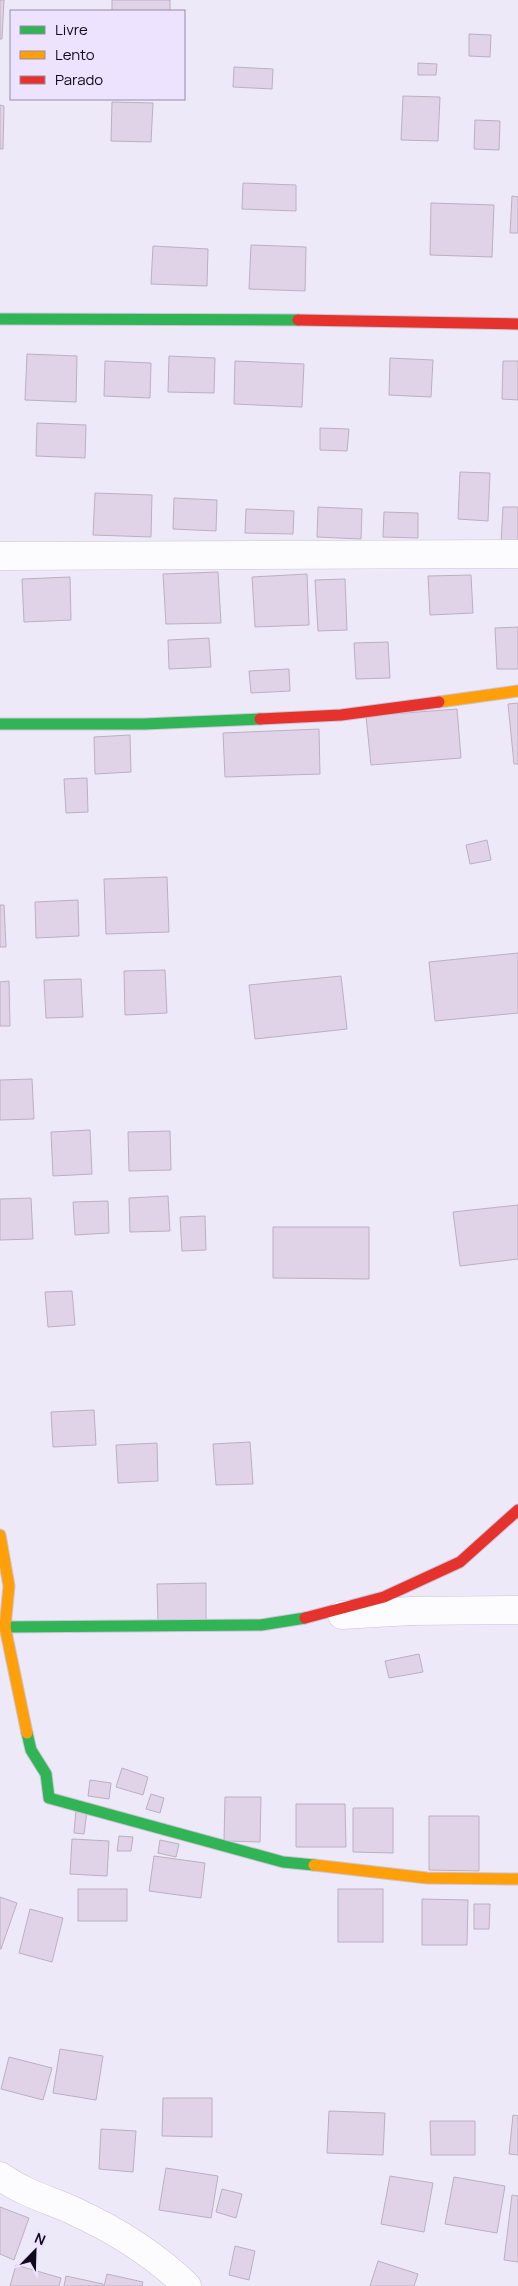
<svg xmlns="http://www.w3.org/2000/svg" width="518" height="2286" font-family="Manrope,sans-serif">
<style>
.building{fill:#e1d3e7;stroke:#bab0c0}
.lines{fill:none;stroke-linecap:round;stroke-linejoin:round}
.street-casing{stroke:#cac4d6;stroke-width:29}
.fast-casing{stroke:#cac4d6;stroke-width:13}
.slow-casing{stroke:#cac4d6;stroke-width:13}
.jam-casing{stroke:#cac4d6;stroke-width:13}
.street{stroke:#fcfcfe;stroke-width:28}
.fast{stroke:#30b455;stroke-width:11}
.slow{stroke:#ff9f0a;stroke-width:11}
.jam{stroke:#e5322d;stroke-width:11}
</style>
<rect width="100%" height="100%" fill="#eee9f8"/>
<g class="building">
<polygon points="0,0 4,0 2,39 0,39"/>
<rect x="112" y="0" width="58" height="11"/>
<polygon points="469,34 491,35 490,57 469,56"/>
<polygon points="418,63 437,64 436,75 418,75"/>
<polygon points="234,67 273,69 272,89 233,87"/>
<polygon points="403,96 440,97 438,141 401,140"/>
<polygon points="112,102 153,103 151,142 111,141"/>
<polygon points="0,105 4,106 3,149 0,149"/>
<polygon points="475,120 500,121 499,150 474,149"/>
<polygon points="243,183 296,185 296,211 242,209"/>
<polygon points="512,196 518,197 518,233 510,233"/>
<polygon points="431,203 494,205 492,257 430,255"/>
<polygon points="251,245 306,247 305,291 249,289"/>
<polygon points="153,246 208,249 207,286 151,284"/>
<polygon points="27,354 77,356 76,402 25,400"/>
<polygon points="169,356 215,358 214,393 168,392"/>
<polygon points="390,358 433,360 431,397 389,395"/>
<polygon points="105,361 151,363 150,398 104,396"/>
<polygon points="235,361 304,364 302,407 234,404"/>
<polygon points="503,361 518,361 518,400 502,399"/>
<polygon points="37,423 86,425 85,458 36,456"/>
<polygon points="320,428 349,429 347,451 320,450"/>
<polygon points="460,472 490,473 488,521 458,519"/>
<polygon points="95,493 152,495 151,537 93,535"/>
<polygon points="174,498 217,500 216,531 173,529"/>
<polygon points="318,507 362,509 361,539 317,537"/>
<polygon points="503,507 518,507 518,544 501,543"/>
<polygon points="246,509 294,511 293,534 245,533"/>
<polygon points="384,512 418,513 418,538 383,537"/>
<polygon points="218,572 221,623 166,624 163,574"/>
<polygon points="307,574 309,625 255,627 252,577"/>
<polygon points="471,575 473,613 430,615 428,576"/>
<polygon points="70,577 71,620 24,622 22,579"/>
<polygon points="345,579 347,630 318,631 315,580"/>
<polygon points="518,627 518,669 497,669 495,628"/>
<polygon points="209,638 211,667 169,669 168,640"/>
<polygon points="388,642 390,678 356,679 354,643"/>
<polygon points="289,669 290,691 251,693 249,671"/>
<polygon points="518,703 518,764 514,764 508,704"/>
<polygon points="457,709 461,758 371,765 366,716"/>
<polygon points="319,729 320,774 225,777 223,733"/>
<polygon points="130,735 131,772 95,774 94,737"/>
<polygon points="87,778 88,812 66,813 64,779"/>
<polygon points="487,840 491,860 470,864 466,845"/>
<polygon points="167,877 169,932 106,934 104,879"/>
<polygon points="78,900 79,936 36,938 35,902"/>
<polygon points="0,905 4,905 6,947 0,947"/>
<polygon points="518,953 518,1013 435,1021 429,962"/>
<polygon points="165,970 167,1013 125,1015 124,971"/>
<polygon points="341,976 347,1029 255,1039 249,985"/>
<polygon points="81,979 83,1017 46,1018 44,980"/>
<polygon points="9,981 10,1026 0,1026 0,982"/>
<polygon points="32,1079 34,1119 0,1120 0,1080"/>
<polygon points="90,1130 92,1174 53,1176 51,1132"/>
<polygon points="170,1131 171,1170 129,1171 128,1132"/>
<polygon points="168,1196 170,1231 130,1232 129,1198"/>
<polygon points="31,1198 33,1239 0,1240 0,1199"/>
<polygon points="108,1201 109,1233 75,1235 73,1202"/>
<polygon points="518,1205 518,1259 460,1266 453,1212"/>
<polygon points="205,1216 206,1250 182,1251 180,1217"/>
<polygon points="273,1227 369,1227 369,1279 273,1278"/>
<polygon points="72,1291 75,1325 48,1327 45,1292"/>
<polygon points="94,1410 96,1445 53,1447 51,1412"/>
<polygon points="250,1442 253,1484 216,1485 213,1444"/>
<polygon points="157,1443 158,1481 118,1483 116,1445"/>
<polygon points="206,1583 206,1623 158,1623 157,1584"/>
<polygon points="419,1654 423,1672 389,1678 385,1661"/>
<polygon points="122,1768 148,1777 143,1795 116,1787"/>
<polygon points="90,1780 111,1783 109,1799 88,1796"/>
<polygon points="151,1794 164,1798 160,1813 146,1809"/>
<polygon points="225,1797 261,1797 260,1842 224,1841"/>
<polygon points="296,1804 345,1804 346,1847 296,1847"/>
<polygon points="353,1808 393,1808 393,1853 353,1852"/>
<polygon points="76,1809 87,1811 84,1834 74,1833"/>
<polygon points="429,1816 479,1816 479,1871 429,1870"/>
<polygon points="119,1836 133,1837 131,1851 117,1851"/>
<polygon points="72,1839 109,1841 107,1876 70,1874"/>
<polygon points="160,1840 179,1844 176,1857 158,1853"/>
<polygon points="154,1856 205,1863 201,1898 149,1891"/>
<rect x="78" y="1889" width="49" height="32"/>
<rect x="338" y="1889" width="45" height="53"/>
<polygon points="0,1897 17,1903 1,1949 0,1949"/>
<polygon points="422,1899 468,1900 467,1945 422,1945"/>
<polygon points="474,1904 490,1904 489,1929 474,1929"/>
<polygon points="30,1909 63,1918 52,1962 19,1953"/>
<polygon points="60,2049 103,2056 96,2100 53,2093"/>
<polygon points="9,2057 52,2068 43,2100 1,2089"/>
<polygon points="163,2098 212,2098 212,2137 162,2136"/>
<polygon points="329,2111 385,2113 383,2155 327,2153"/>
<polygon points="513,2115 518,2116 518,2155 509,2154"/>
<polygon points="430,2121 475,2121 475,2155 431,2155"/>
<polygon points="101,2129 136,2131 133,2172 99,2169"/>
<polygon points="166,2168 218,2176 211,2218 159,2210"/>
<polygon points="390,2176 433,2183 424,2232 381,2224"/>
<polygon points="454,2177 505,2186 497,2233 445,2224"/>
<polygon points="222,2189 242,2194 236,2218 216,2212"/>
<polygon points="512,2195 518,2196 518,2262 504,2260"/>
<polygon points="0,2207 29,2218 14,2260 0,2254"/>
<polygon points="235,2246 255,2251 249,2280 229,2275"/>
<polygon points="378,2261 418,2274 414,2286 370,2286"/>
<polygon points="16,2265 61,2278 59,2286 10,2286"/>
<polygon points="107,2274 143,2282 142,2286 104,2286"/>
<polygon points="66,2276 103,2284 103,2286 64,2286"/>
</g>
<g class="lines">
<defs>
<g id="street">
<polyline points="0,556 518,554"/>
<polyline points="342,1615 411,1611 518,1610"/>
<path d="M 0,2176 C 23,2193 50,2200 76,2212 C 117,2231 154,2254 187,2286"/>
</g>
<g id="fast">
<polyline points="0,319 298,320"/>
<polyline points="0,724 144,724 260,719"/>
<polyline points="5,1627 261,1625 305,1618"/>
<polyline points="27,1733 31,1750 46,1774 49,1798 283,1862 314,1865"/>
</g>
<g id="slow">
<polyline points="439,702 518,691"/>
<polyline points="0,1535 9,1586 5,1627 27,1733"/>
<polyline points="314,1865 427,1878 518,1879"/>
</g>
<g id="jam">
<polyline points="298,320 518,324"/>
<polyline points="260,719 341,715 439,702"/>
<polyline points="305,1618 384,1597 460,1562 518,1510"/>
</g>
</defs>
<use href="#street" class="street-casing"/>
<use href="#fast" class="fast-casing"/>
<use href="#slow" class="slow-casing"/>
<use href="#jam" class="jam-casing"/>
<use href="#street" class="street"/>
<use href="#fast" class="fast"/>
<use href="#slow" class="slow"/>
<use href="#jam" class="jam"/>
</g>
<rect x="10" y="10" width="175" height="90" fill="#ede3fe" stroke="#958ba4"/>
<rect x="20" y="26" width="25" height="8" fill="#30b455" stroke="#958ba4"/>
<text x="55" y="35" font-size="15" fill="#12081e">Livre</text>
<rect x="20" y="51" width="25" height="8" fill="#ff9f0a" stroke="#958ba4"/>
<text x="55" y="60" font-size="15" fill="#12081e">Lento</text>
<rect x="20" y="76" width="25" height="8" fill="#e5322d" stroke="#958ba4"/>
<text x="55" y="85" font-size="15" fill="#12081e">Parado</text>
<g transform="translate(35 2251) rotate(23)" stroke="#ede3fe" stroke-width="4" paint-order="stroke">
<path d="M0-4L9 19L0 12L-9 19Z" fill="#12081e"/>
<text y="-8" font-size="14" font-weight="bold" text-anchor="middle" fill="#12081e">N</text>
</g>
</svg>
